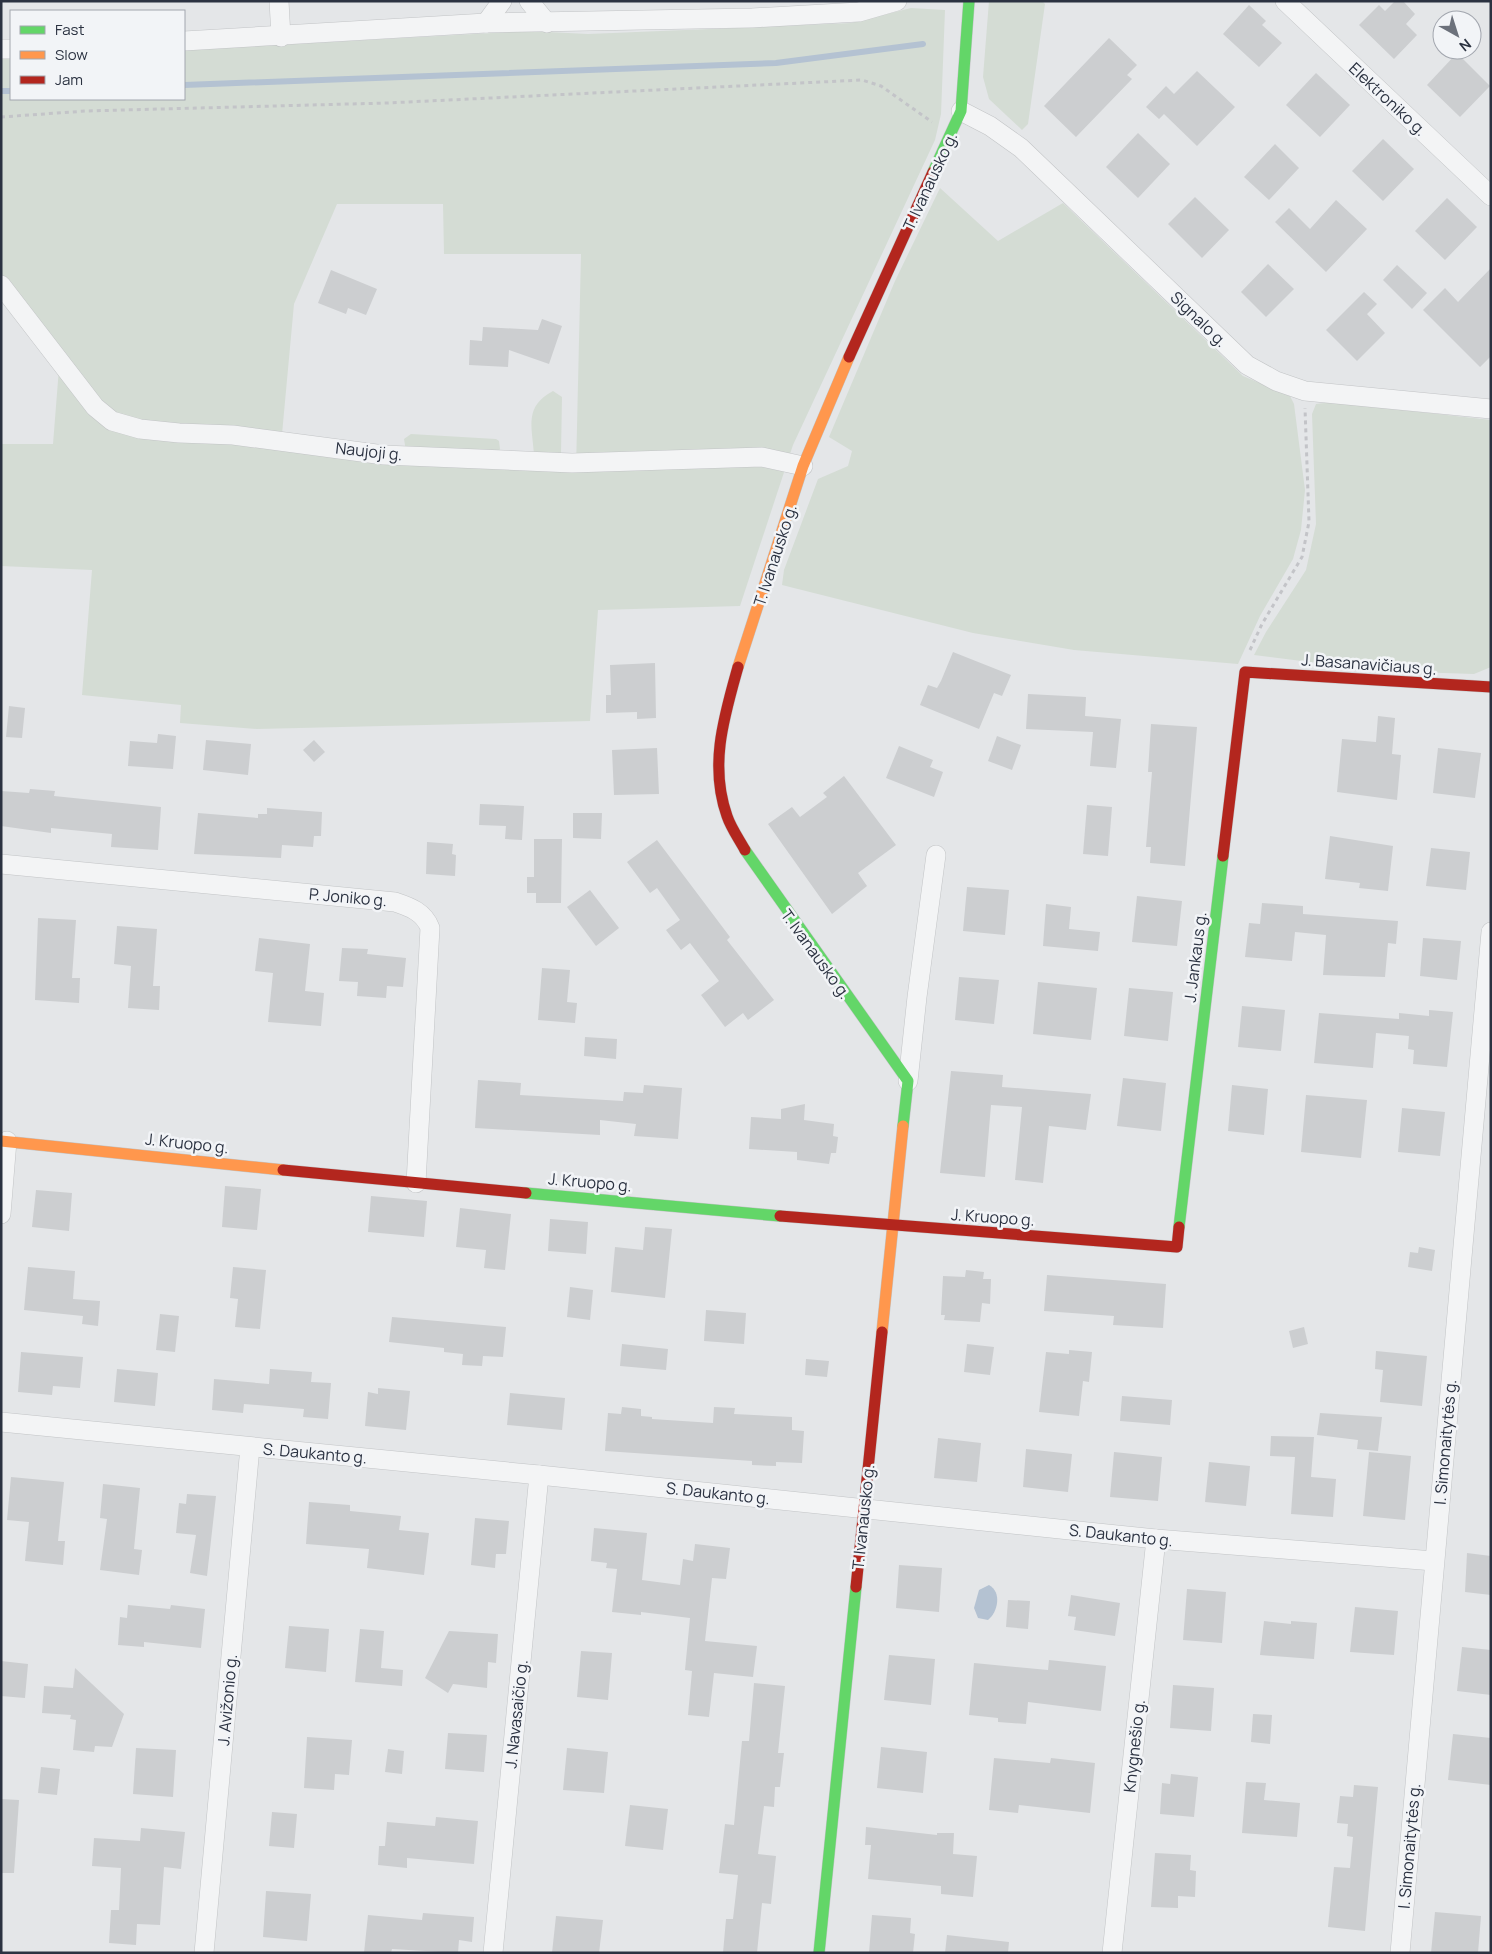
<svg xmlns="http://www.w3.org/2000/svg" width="1492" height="1954" font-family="Manrope,sans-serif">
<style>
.green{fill:#d4dcd4;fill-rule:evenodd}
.water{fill:#b4c2d2}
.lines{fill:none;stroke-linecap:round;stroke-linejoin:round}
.stream{stroke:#b4c2d2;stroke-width:6}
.building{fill:#ccced0}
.street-casing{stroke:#c2c4c6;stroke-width:20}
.fast-casing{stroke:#c2c4c6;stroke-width:12}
.slow-casing{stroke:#c2c4c6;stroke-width:12}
.jam-casing{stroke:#c2c4c6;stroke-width:12}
.path{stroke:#c3c4c8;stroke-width:3;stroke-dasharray:4 4;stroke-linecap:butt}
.street{stroke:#f3f4f5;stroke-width:19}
.fast{stroke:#63d668;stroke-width:11}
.slow{stroke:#ff974d;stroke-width:11}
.jam{stroke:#b3261e;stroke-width:11}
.labels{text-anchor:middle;stroke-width:5;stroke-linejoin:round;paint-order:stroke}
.street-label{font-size:16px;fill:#2b3241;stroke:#f2f4f7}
</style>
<rect width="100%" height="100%" fill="#e4e6e8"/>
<g class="green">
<polygon points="989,1 1042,1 1045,4 1028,124 1022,130 989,99 983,77"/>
<path d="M 911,8 L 945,10 L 941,114 L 935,140 L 793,445 L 740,606 L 598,610 L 590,721 L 257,729 L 180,723 L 181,705 L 82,695 L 92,570 L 1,566 L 1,444 L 53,444 L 59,368 L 1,292 L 1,58 L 11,58 L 11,99 L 184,99 L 184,50 L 528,31 L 588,34 L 851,23 ZM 337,204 L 443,204 L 444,254 L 581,254 L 576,470 L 281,445 L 294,304 Z"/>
<polygon points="940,188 998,241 1063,203 1243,376 1290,396 1294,404 1305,490 1301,530 1293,559 1260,616 1238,664 1074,650 973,633 782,585 784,570 818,479 848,466 852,451 829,437 895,281"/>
<path d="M 553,391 L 562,397 L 561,453 L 534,454 C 532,425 524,407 553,391 Z"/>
<polygon points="1332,402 1491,420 1491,667 1474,674 1381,671 1254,655 1266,632 1306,570 1316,524 1312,414 1316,404"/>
<polygon points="411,434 496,439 499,441 500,449 497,454 406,451 404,439"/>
</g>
<path class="water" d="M 989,1585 C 1002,1592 998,1612 988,1620 L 978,1618 L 974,1608 L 979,1590 Z"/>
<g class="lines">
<g class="stream">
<polyline points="184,85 776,63 923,44"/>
<polyline points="1,91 11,91"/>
</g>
</g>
<g class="building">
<polygon points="1395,1 1403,1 1415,14 1406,24 1417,35 1394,59 1359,25 1379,5 1385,11"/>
<polygon points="1249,5 1266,21 1262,25 1282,43 1259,67 1223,34"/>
<polygon points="1109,38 1137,65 1127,75 1132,79 1076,137 1044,106"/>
<polygon points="1457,53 1490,86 1460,117 1427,85"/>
<polygon points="1197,71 1235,107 1197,146 1164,114 1159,119 1146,107 1166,86 1174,94"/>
<polygon points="1316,73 1350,105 1320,137 1286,105"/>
<polygon points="1138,133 1170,164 1138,198 1106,167"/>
<polygon points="1383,139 1414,169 1383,201 1352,171"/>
<polygon points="1275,144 1299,168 1269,200 1244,177"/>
<polygon points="1195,197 1229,230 1202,258 1168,224"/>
<polygon points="1447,198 1477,227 1445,260 1415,231"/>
<polygon points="1336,200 1367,229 1326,272 1275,222 1289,208 1310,229"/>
<polygon points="1268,264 1294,289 1266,317 1241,292"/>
<polygon points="1397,265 1427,293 1412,309 1383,280"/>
<polygon points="1491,268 1491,356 1480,367 1423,310 1445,288 1458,302"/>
<polygon points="331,270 377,289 366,315 348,308 346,314 318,303"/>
<polygon points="1364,292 1377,304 1367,314 1385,333 1357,361 1326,330"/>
<polygon points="542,319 562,326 549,364 509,350 508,367 469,365 470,340 482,341 483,327 538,330"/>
<polygon points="953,652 1011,675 1002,696 994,693 979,729 920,705 928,685 937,688 941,681"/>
<polygon points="655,663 656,718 637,719 637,712 606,713 606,695 611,695 610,665"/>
<polygon points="1028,694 1086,697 1085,716 1121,719 1116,768 1090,766 1093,732 1026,729"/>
<polygon points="9,706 25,708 22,738 6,737"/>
<polygon points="1378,716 1395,718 1392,754 1401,755 1397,800 1337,792 1342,739 1376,742"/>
<polygon points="1151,724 1197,727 1185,866 1150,863 1151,847 1146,847 1152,772 1148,772"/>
<polygon points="158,734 176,736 173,769 128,766 130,741 157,743"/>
<polygon points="997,736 1021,745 1012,770 988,761"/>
<polygon points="206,740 251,744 248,775 203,770"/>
<polygon points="314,740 325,752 314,762 303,750"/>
<polygon points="899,746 933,760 930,767 943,772 934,797 886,778"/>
<polygon points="657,748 659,794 614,795 612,750"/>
<polygon points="1438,748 1481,753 1475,798 1433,793"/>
<polygon points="844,776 896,845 858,873 867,886 832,914 768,824 792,807 800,817 827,797 823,793"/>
<polygon points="30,789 55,791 54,796 161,807 158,850 111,847 112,834 51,828 51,833 1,826 1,791 29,793"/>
<polygon points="480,804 524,806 522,840 505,839 506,826 479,825"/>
<polygon points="1087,805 1112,807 1108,856 1083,854"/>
<polygon points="267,808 322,812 321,836 314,836 313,847 282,845 281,858 194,854 198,813 258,818 258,814 267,814"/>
<polygon points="573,813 602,813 601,839 573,838"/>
<polygon points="1330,836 1393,846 1388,891 1359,888 1360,883 1325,879"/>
<polygon points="534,839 562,839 561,903 536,903 536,893 527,893 527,877 534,877"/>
<polygon points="657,840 730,937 727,940 774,1000 748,1020 743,1013 725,1027 701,995 719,981 690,943 681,950 666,930 680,920 657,888 650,893 627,862"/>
<polygon points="427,842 453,844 452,854 456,855 455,876 426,874"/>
<polygon points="1431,848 1470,852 1466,890 1426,886"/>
<polygon points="967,887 1009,890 1005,935 963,931"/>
<polygon points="590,890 619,928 596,946 567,907"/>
<polygon points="1137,896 1182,901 1177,946 1132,942"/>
<polygon points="1262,903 1303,906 1303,914 1398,921 1396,944 1388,943 1385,977 1323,975 1326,935 1295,932 1292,961 1245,957 1249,923 1260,924"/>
<polygon points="1046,904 1071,907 1069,929 1100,932 1098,951 1043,946"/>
<polygon points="38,918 76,920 72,978 80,978 79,1003 35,1000"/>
<polygon points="117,926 157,929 153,986 160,986 159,1010 128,1008 131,966 114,964"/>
<polygon points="259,938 310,944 305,991 324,993 321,1026 268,1022 273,973 255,971"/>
<polygon points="1423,938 1461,941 1457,980 1420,976"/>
<polygon points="342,948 368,949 367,954 406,958 403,987 387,986 386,998 357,996 358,982 339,981"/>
<polygon points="542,968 570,970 567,1002 577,1003 575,1023 538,1020"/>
<polygon points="959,977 999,980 994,1024 955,1020"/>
<polygon points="1038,982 1097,988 1091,1040 1033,1034"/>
<polygon points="1129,988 1173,992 1168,1041 1124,1036"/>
<polygon points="1242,1006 1285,1010 1281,1051 1238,1047"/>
<polygon points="1429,1010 1453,1012 1447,1067 1413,1064 1414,1050 1408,1049 1409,1036 1376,1033 1373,1068 1314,1063 1319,1013 1399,1019 1399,1013 1429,1016"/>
<polygon points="585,1037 617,1039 616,1059 584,1056"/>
<polygon points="951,1071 1003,1075 1002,1087 1091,1094 1086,1130 1049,1126 1043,1183 1015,1180 1022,1107 991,1105 985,1177 940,1173"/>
<polygon points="1123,1078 1166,1083 1161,1131 1117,1126"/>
<polygon points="478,1080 521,1083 520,1095 623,1101 624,1092 643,1093 644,1085 682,1088 678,1139 634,1136 636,1124 600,1120 600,1135 475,1128"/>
<polygon points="1232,1085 1268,1089 1264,1135 1228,1131"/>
<polygon points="1306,1095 1367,1100 1361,1158 1301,1152"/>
<polygon points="805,1104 804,1120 834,1124 833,1136 838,1137 836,1153 831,1153 829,1164 797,1160 797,1152 749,1149 751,1117 781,1119 781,1109"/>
<polygon points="1402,1108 1445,1112 1440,1156 1398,1152"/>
<polygon points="225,1186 261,1189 257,1230 222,1227"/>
<polygon points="36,1190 72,1193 69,1231 32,1227"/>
<polygon points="371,1196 427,1201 424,1237 368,1232"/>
<polygon points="460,1208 511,1214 505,1270 484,1268 486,1250 456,1247"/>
<polygon points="550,1219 588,1222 586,1254 548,1251"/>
<polygon points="645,1227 672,1229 665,1298 611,1292 615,1247 643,1250"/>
<polygon points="1419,1247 1435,1250 1432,1271 1408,1267 1410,1252 1418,1253"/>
<polygon points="28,1267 75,1271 73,1299 100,1301 98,1326 82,1324 83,1316 24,1310"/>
<polygon points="233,1267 266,1270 260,1329 235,1327 238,1299 230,1298"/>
<polygon points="966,1270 984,1272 983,1279 991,1279 990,1304 982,1303 980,1322 944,1320 945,1315 941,1315 943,1276 965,1277"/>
<polygon points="1047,1275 1166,1284 1163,1328 1113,1325 1114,1316 1044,1311"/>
<polygon points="570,1287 593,1290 590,1320 567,1317"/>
<polygon points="706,1310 746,1313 744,1344 704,1341"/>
<polygon points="160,1314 179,1316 175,1352 156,1350"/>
<polygon points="392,1317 506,1327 503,1357 483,1356 482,1366 462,1365 463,1354 444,1352 444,1348 389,1342"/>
<polygon points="1304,1327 1308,1344 1293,1348 1289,1331"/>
<polygon points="622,1344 668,1349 666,1370 620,1366"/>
<polygon points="967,1344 994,1347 990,1375 964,1372"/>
<polygon points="1069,1350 1092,1352 1089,1382 1083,1381 1079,1416 1039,1412 1046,1352 1069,1354"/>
<polygon points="1376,1351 1427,1356 1422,1406 1380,1402 1383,1370 1375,1369"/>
<polygon points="21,1352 83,1357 80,1388 53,1386 52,1395 18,1392"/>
<polygon points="806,1359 829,1361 827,1377 805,1375"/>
<polygon points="117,1369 158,1373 155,1406 114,1402"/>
<polygon points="270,1369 312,1372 311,1382 331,1383 328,1419 303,1417 304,1409 244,1404 243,1413 212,1410 214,1379 269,1384"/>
<polygon points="378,1388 410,1391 406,1430 365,1426 368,1392 378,1394"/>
<polygon points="510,1393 565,1398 562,1430 507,1425"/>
<polygon points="1122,1396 1172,1400 1170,1425 1120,1421"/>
<polygon points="622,1407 641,1409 641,1416 652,1417 652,1419 713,1423 714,1407 735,1408 734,1414 792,1417 792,1430 804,1431 802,1463 776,1462 776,1466 752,1465 752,1461 605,1451 608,1413 621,1414"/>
<polygon points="1320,1413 1382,1417 1378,1451 1357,1449 1358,1440 1317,1435"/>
<polygon points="1271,1436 1314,1437 1311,1477 1336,1479 1333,1517 1291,1514 1295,1457 1270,1456"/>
<polygon points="938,1438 981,1443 977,1482 934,1478"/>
<polygon points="1026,1449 1072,1454 1068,1492 1023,1487"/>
<polygon points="1114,1452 1162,1457 1158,1501 1110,1497"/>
<polygon points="1369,1452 1411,1456 1405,1520 1363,1516"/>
<polygon points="1209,1462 1250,1466 1246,1506 1205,1502"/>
<polygon points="11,1477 64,1482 58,1541 65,1541 63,1565 25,1561 29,1522 7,1520"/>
<polygon points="103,1484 140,1488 134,1549 142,1550 139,1575 100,1570 107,1519 100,1518"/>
<polygon points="187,1494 216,1496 207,1576 190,1573 196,1535 176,1533 179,1503 186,1504"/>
<polygon points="309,1502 350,1505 350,1511 401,1516 399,1530 429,1533 424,1575 367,1568 369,1549 306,1544"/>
<polygon points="475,1518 509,1521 506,1554 496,1554 495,1568 471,1565"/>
<polygon points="594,1528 647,1533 642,1580 680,1585 683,1559 693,1561 695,1544 730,1548 726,1579 712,1578 705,1641 757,1646 753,1677 714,1673 709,1717 688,1715 692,1671 685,1670 690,1618 641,1612 641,1615 612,1612 617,1569 606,1568 607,1563 591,1561"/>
<polygon points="1467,1553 1491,1556 1491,1595 1465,1592"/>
<polygon points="899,1565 942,1568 939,1612 896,1608"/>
<polygon points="1187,1589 1226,1592 1222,1643 1183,1640"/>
<polygon points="1071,1595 1120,1603 1115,1636 1074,1630 1076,1617 1068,1616"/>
<polygon points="1008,1600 1030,1601 1028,1629 1006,1627"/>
<polygon points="128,1605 170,1609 171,1605 205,1609 201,1648 144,1642 144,1647 118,1645 120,1617 127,1618"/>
<polygon points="1355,1607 1398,1611 1394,1655 1350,1652"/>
<polygon points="1264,1621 1291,1624 1291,1621 1317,1623 1314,1659 1260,1655"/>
<polygon points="289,1626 329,1629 326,1672 285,1668"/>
<polygon points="360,1629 384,1631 381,1668 403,1670 402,1686 355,1682"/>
<polygon points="449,1631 498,1634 496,1663 488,1662 487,1688 453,1684 448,1693 425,1678"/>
<polygon points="1462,1647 1491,1650 1491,1695 1457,1691"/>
<polygon points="581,1651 612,1653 608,1700 577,1697"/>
<polygon points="889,1655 935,1659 931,1705 884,1700"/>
<polygon points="1049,1660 1106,1666 1101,1711 1028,1702 1026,1724 998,1722 998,1718 969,1715 974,1663 1048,1670"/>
<polygon points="1,1661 28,1664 25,1698 1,1696"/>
<polygon points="75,1668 124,1714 112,1747 95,1746 94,1752 73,1750 76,1720 70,1719 71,1715 42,1713 44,1686 73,1688"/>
<polygon points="754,1683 785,1686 778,1753 784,1753 780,1787 775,1787 774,1807 764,1806 758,1854 776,1856 771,1904 762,1903 757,1953 723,1953 726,1919 733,1919 738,1875 719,1873 725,1824 734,1825 742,1741 749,1741"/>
<polygon points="1173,1685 1214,1688 1211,1731 1170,1728"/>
<polygon points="1253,1714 1272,1715 1270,1744 1251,1742"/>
<polygon points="448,1733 487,1735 484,1772 445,1769"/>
<polygon points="1453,1734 1491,1738 1491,1785 1448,1780"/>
<polygon points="307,1737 352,1740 349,1775 335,1774 334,1790 304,1788"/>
<polygon points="881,1747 927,1752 923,1793 877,1788"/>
<polygon points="136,1748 176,1750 173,1797 133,1794"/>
<polygon points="567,1748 608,1752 604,1793 563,1790"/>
<polygon points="388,1749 404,1751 402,1774 385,1772"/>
<polygon points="994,1758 1050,1763 1051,1758 1095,1763 1090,1813 1019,1805 1018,1813 989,1810"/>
<polygon points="41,1767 60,1769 57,1795 38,1793"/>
<polygon points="1171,1774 1198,1777 1194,1817 1160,1814 1162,1783 1170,1784"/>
<polygon points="1246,1782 1266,1783 1264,1800 1300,1803 1297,1837 1242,1833"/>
<polygon points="1354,1785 1378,1787 1365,1931 1328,1927 1334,1867 1350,1868 1353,1837 1347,1836 1348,1824 1337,1823 1340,1796 1353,1797"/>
<polygon points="1,1799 19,1800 14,1873 1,1873"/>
<polygon points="630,1805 668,1809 663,1850 625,1846"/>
<polygon points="272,1812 297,1814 294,1848 269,1846"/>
<polygon points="436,1817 478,1821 474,1864 407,1858 407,1868 378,1865 379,1846 385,1846 387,1822 435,1826"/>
<polygon points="866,1827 937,1835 937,1833 954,1833 953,1854 977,1856 973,1897 941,1894 941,1886 868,1879 871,1845 865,1845"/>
<polygon points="141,1828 185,1832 181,1869 164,1867 160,1925 137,1924 136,1945 109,1943 111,1910 119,1910 121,1868 92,1866 94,1838 140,1841"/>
<polygon points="1155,1853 1191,1855 1190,1870 1196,1871 1195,1897 1178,1896 1178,1908 1151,1907"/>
<polygon points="266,1891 311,1894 307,1941 263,1937"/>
<polygon points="1435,1912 1481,1916 1478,1953 1431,1953"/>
<polygon points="423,1913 474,1917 472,1942 459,1940 458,1953 392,1949 391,1953 364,1953 368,1915 422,1920"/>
<polygon points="872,1915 911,1918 910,1933 915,1934 913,1953 869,1953"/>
<polygon points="556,1916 603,1920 599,1953 552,1953"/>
<polygon points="947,1935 1009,1942 1008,1953 945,1953"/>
</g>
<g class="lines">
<defs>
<g id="street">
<polyline points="279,1 281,37"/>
<polyline points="529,1 547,23"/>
<polyline points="1285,1 1491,196"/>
<polyline points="486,23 502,1"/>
<polyline points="184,41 486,23 752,18 859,12 897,1"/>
<polyline points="1,49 11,49"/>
<polyline points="961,111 990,126 1021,148 1247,365 1276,381 1305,391 1491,409"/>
<polyline points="1,285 95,407 112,421 140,429 179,433 233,435 384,455 572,463 762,457 803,466"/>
<path d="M 1,864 L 395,902 C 410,907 424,912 430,928 L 416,1183"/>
<polyline points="908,1081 917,997 936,855"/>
<polyline points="1,1214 7,1141"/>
<polyline points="1,1422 539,1475 1156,1539 1434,1561"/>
<polyline points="204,1953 250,1447"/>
<polyline points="493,1953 539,1475"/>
<polyline points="1112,1953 1156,1539"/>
<polyline points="1400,1953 1491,932"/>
</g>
<g id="fast">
<polyline points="933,172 961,111 969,1"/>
<polyline points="745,850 908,1081 903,1126"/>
<polyline points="526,1193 780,1216"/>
<polyline points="1179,1227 1223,856"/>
<polyline points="819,1953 856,1587"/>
</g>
<g id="slow">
<polyline points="738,667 803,466 849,357"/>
<polyline points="1,1141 283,1170"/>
<polyline points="882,1332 903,1126"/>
</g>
<g id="jam">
<polyline points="849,357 933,172"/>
<path d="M 738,667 C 724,717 709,765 727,816 C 731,828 739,839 745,850"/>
<polyline points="1223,856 1245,672 1491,687"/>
<polyline points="283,1170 526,1193"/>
<polyline points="780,1216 1177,1247 1179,1227"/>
<polyline points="856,1587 882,1332"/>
</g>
</defs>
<use href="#street" class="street-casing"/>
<use href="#fast" class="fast-casing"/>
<use href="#slow" class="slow-casing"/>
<use href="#jam" class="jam-casing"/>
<g class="path">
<polyline points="1,117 86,111 387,103 862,80 881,86 932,122"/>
<polyline points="1250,650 1262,624 1302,557 1309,522 1305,408"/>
</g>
<use href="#street" class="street"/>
<use href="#fast" class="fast"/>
<use href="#slow" class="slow"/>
<use href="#jam" class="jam"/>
</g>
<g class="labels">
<g class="street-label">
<text transform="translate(1388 99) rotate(43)" y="6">Elektroniko g.</text>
<text transform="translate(930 181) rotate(-65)" y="6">T. Ivanausko g.</text>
<text transform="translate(1199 319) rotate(44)" y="6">Signalo g.</text>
<text transform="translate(369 451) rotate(6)" y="6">Naujoji g.</text>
<text transform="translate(775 555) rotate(-72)" y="6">T. Ivanausko g.</text>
<text transform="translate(1369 664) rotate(4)" y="6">J. Basanavičiaus g.</text>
<text transform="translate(348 897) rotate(5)" y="6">P. Joniko g.</text>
<text transform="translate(816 954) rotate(54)" y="6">T. Ivanausko g.</text>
<text transform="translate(1195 957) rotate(-83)" y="6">J. Jankaus g.</text>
<text transform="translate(187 1143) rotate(6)" y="6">J. Kruopo g.</text>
<text transform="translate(590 1182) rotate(5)" y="6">J. Kruopo g.</text>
<text transform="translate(993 1217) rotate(4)" y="6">J. Kruopo g.</text>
<text transform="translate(1445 1442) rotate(-85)" y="6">I. Simonaitytės g.</text>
<text transform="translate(315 1453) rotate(5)" y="6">S. Daukanto g.</text>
<text transform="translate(718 1493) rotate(6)" y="6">S. Daukanto g.</text>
<text transform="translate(863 1517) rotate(-84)" y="6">T. Ivanausko g.</text>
<text transform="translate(1121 1535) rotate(6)" y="6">S. Daukanto g.</text>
<text transform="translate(227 1700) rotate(-85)" y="6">J. Avižonio g.</text>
<text transform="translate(516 1714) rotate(-84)" y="6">J. Navasaičio g.</text>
<text transform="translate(1134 1746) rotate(-84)" y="6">Knygnešio g.</text>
<text transform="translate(1409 1846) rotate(-85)" y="6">I. Simonaitytės g.</text>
</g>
</g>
<rect width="1492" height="1954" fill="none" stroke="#2b3241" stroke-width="5"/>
<rect x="10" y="10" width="175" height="90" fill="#f2f4f7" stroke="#a2a6ae"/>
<rect x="20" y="26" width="25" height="8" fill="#63d668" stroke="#a2a6ae"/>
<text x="55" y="35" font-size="15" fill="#2b3241">Fast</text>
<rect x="20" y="51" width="25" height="8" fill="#ff974d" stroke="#a2a6ae"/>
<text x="55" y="60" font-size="15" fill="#2b3241">Slow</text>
<rect x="20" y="76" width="25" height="8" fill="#b3261e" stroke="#a2a6ae"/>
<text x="55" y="85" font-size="15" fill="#2b3241">Jam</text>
<g transform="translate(1457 35) rotate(141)"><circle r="24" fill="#f2f4f7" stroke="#a2a6ae"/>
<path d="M0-4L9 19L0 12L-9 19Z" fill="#6c717b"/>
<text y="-8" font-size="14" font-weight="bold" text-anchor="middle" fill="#2b3241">N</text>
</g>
</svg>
